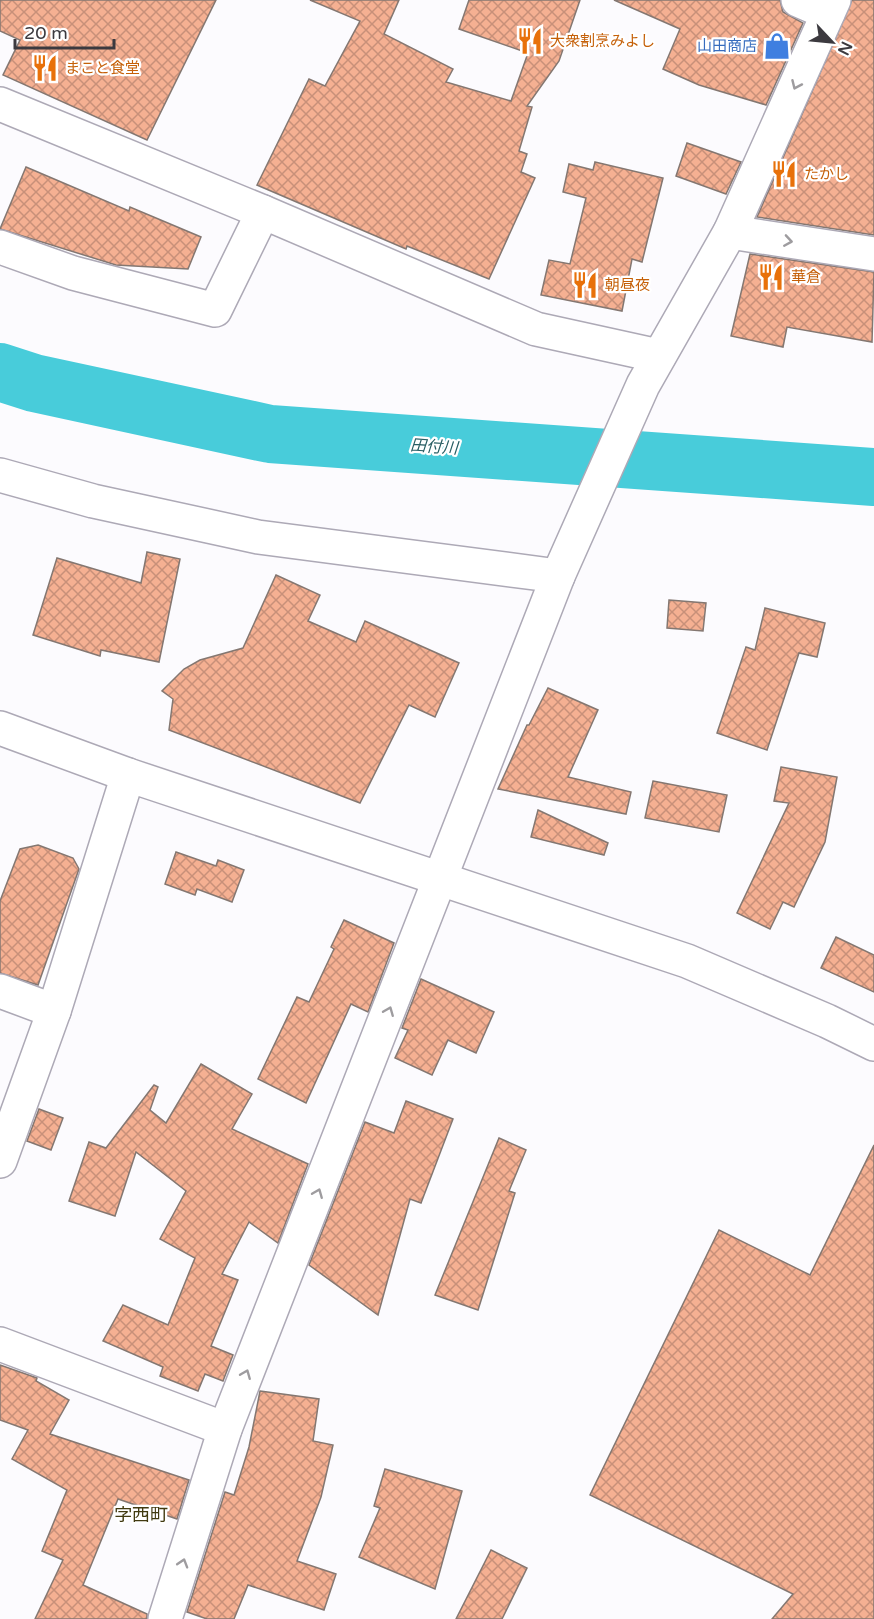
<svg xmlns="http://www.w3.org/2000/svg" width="874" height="1619" font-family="'Varela Round','Noto Sans JP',sans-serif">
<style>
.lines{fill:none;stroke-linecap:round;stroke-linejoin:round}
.river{stroke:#48ccda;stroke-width:58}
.building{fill:url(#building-cross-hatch);stroke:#847771;stroke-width:1.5}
.minor-casing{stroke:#ada9b6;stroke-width:36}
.minor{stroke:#fff;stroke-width:33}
.oneway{stroke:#9e9c9f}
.labels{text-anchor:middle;stroke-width:4.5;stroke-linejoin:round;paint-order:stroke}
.food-label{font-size:15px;fill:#c56008;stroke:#fff;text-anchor:start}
.shop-label{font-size:15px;fill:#366cbe;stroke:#fff;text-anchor:end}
.water-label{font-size:16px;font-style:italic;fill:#275d63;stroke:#fff}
.quarter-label{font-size:18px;fill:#413a10;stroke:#fff}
</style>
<defs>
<pattern id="building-cross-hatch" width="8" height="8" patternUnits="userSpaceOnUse" patternTransform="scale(1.5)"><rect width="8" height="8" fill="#f5b092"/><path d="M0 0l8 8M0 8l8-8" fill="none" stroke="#c89079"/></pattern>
</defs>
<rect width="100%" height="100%" fill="#fcfbfe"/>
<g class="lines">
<polyline class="river" points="0,372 34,383 270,434 874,477"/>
</g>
<g class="building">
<polygon points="0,0 216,0 147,140 3,75 20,40 0,31"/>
<polygon points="310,0 399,0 384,34 453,69 446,82 511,101 528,53 459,29 469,0 580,0 559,61 527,106 532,107 519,151 527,154 521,172 535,178 489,279 407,246 406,249 257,185 309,79 325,86 360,21"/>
<polygon points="614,0 780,0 783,12 803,23 766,105 699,85 663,69 680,29"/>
<polygon points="852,0 874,0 874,235 757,217"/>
<polygon points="687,143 741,162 726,194 676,176"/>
<polygon points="595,162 663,178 642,262 632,259 622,311 541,295 549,260 570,264 586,198 563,192 569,164 593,170"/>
<polygon points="26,167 129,211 130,207 201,237 188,269 116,265 0,229"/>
<polygon points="750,254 874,272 872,342 787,327 783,347 731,336"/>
<polygon points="147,552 180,559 159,662 101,650 100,656 33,635 57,558 141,583"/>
<polygon points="276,575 320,595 308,621 356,642 365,621 459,663 435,717 409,705 360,803 169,730 173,699 162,691 184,669 200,660 243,648"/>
<polygon points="669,600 706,603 703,631 667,628"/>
<polygon points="765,608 825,623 817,657 799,653 767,750 717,733 746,647 755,650"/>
<polygon points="548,688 598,710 568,777 631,792 626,814 498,789 527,725 529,725"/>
<polygon points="781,767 837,777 825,842 794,907 783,902 770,929 737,913 789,803 774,801"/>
<polygon points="653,781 727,795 719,832 645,818"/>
<polygon points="538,810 608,843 604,855 531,837"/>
<polygon points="38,845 73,858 79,869 38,985 0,973 0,901 20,849"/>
<polygon points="176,852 216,866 218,860 244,870 232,902 197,889 195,895 165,884"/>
<polygon points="344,920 394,943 368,1012 351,1004 306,1103 258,1079 297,997 309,1002 334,949 331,947"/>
<polygon points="836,937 874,955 874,992 821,968"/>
<polygon points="421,979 494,1012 476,1053 448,1040 432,1075 395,1058 408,1030 402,1028"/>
<polygon points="201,1064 252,1094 232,1129 308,1164 278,1243 249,1222 222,1274 238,1280 211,1346 233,1355 223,1381 205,1374 198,1391 160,1376 163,1367 103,1341 123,1305 168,1325 195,1258 160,1239 186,1191 136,1152 115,1216 69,1201 89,1142 106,1148 154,1085 158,1087 150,1110 166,1123"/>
<polygon points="406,1101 453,1119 421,1203 410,1199 378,1315 309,1265 365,1122 394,1133"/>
<polygon points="39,1109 63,1118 51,1150 27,1141"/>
<polygon points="499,1138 526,1150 509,1191 515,1193 478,1310 435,1295"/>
<polygon points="874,1145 874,1619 772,1619 793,1594 590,1495 719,1230 810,1275"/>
<polygon points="0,1365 37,1378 36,1381 69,1400 50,1434 189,1480 177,1519 118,1499 83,1585 147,1614 147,1619 35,1619 63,1560 42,1551 67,1490 12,1459 28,1430 0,1420"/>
<polygon points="260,1391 319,1399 313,1441 333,1445 321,1497 297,1561 336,1574 324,1610 248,1585 234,1619 207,1619 187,1612 225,1492 234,1495 249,1447"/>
<polygon points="385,1469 462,1491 435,1589 359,1557 380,1508 374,1506"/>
<polygon points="491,1550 527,1568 502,1619 456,1619"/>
</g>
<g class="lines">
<defs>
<g id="minor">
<polyline points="798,0 828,13"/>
<polyline points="0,104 263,212 536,329 659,356"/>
<polyline points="730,232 874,254"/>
<polyline points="0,247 73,273 215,310 263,212"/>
<polyline points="0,475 93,501 258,537 558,576"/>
<polyline points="0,728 128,775 687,961 827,1021 874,1044"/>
<polyline points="0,991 54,1011"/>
<polyline points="0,1161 54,1011 128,775"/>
<polyline points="0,1344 225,1429"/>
<polyline points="165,1619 225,1429 558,576 643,385 730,232 834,0"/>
</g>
</defs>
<use href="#minor" class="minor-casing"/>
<use href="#minor" class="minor"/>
</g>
<defs><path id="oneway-chevron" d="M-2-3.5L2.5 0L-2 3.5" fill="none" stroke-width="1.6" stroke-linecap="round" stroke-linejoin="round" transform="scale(1.5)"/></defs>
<g class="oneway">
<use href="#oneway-chevron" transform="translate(796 85) rotate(114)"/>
<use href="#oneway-chevron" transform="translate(788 241) rotate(9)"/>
<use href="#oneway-chevron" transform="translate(389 1011) rotate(-68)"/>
<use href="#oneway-chevron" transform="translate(318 1193) rotate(-68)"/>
<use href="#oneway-chevron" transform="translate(246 1374) rotate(-68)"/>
<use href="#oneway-chevron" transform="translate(183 1563) rotate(-73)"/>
</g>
<defs>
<symbol id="restaurant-bare" viewBox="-9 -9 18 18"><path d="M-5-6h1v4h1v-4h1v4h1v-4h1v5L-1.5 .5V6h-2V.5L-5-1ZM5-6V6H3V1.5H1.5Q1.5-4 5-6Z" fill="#e8710a" stroke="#fff" stroke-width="2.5" paint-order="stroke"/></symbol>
<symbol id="shop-bare" viewBox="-9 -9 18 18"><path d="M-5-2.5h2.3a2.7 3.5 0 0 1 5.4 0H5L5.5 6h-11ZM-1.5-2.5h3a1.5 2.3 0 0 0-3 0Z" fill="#3f7fe0" stroke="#fff" stroke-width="2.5" paint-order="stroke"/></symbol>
</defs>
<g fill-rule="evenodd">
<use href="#restaurant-bare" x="511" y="22" width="38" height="38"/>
<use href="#shop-bare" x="758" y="27" width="38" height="38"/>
<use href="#restaurant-bare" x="26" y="49" width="38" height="38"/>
<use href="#restaurant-bare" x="765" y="155" width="38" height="38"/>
<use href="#restaurant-bare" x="752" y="258" width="38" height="38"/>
<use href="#restaurant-bare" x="566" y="266" width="38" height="38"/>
</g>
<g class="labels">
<g class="food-label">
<text x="550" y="46">大衆割烹みよし</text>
<text x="65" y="73">まこと食堂</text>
<text x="804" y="179">たかし</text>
<text x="791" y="282">華倉</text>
<text x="605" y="290">朝昼夜</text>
</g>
<g class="shop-label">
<text x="757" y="51">山田商店</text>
</g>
<g class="water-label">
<text transform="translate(434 446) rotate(4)" y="6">田付川</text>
</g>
<g class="quarter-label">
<text x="141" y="1521">字西町</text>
</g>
</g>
<g transform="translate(832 42) rotate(116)" stroke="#ffffff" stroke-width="4.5" paint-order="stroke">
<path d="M0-4.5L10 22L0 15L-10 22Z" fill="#3c3a3f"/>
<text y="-9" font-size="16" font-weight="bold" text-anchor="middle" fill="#3c3a3f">N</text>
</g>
<path d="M15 39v9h99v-9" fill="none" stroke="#3c3a3f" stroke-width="3"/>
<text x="24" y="39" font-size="18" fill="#3c3a3f" stroke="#ffffff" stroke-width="4.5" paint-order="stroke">20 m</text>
</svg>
